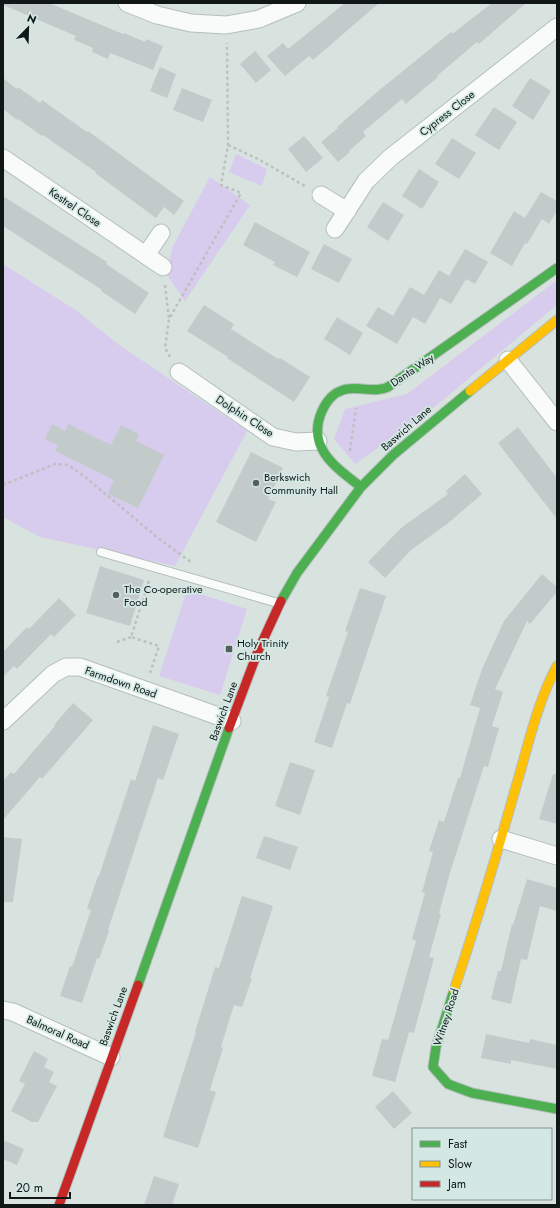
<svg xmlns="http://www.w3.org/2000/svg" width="560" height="1208" font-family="Jost,sans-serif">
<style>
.green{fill:#d7cbee}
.building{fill:#c2cbc9}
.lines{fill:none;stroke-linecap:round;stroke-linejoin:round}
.lane-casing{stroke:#b5bebc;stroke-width:10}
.street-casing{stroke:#b5bebc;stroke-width:19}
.fast-casing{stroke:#b5bebc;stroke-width:11}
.slow-casing{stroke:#b5bebc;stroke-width:11}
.jam-casing{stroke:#b5bebc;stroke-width:11}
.path{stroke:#bdc0bf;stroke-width:2.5;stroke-dasharray:3 3;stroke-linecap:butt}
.lane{stroke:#f9fbfa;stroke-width:8}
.street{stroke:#f9fbfa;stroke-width:17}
.fast{stroke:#4caf50;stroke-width:9}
.slow{stroke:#ffc107;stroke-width:9}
.jam{stroke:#c62828;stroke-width:9}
.poi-dot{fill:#565e5d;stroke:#d3e8e3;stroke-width:1.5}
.labels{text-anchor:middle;stroke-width:3.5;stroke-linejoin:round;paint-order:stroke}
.street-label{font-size:11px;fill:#101716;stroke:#d3e8e3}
.poi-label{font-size:11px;fill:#101716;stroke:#d3e8e3;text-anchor:start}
</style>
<rect width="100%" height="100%" fill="#d8e3e0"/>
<g class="green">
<polygon points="236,154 267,169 262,186 229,172"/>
<polygon points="210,177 250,205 185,301 166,274 173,246"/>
<polygon points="3,264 77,311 119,345 247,431 175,566 40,537 3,517"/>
<polygon points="557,280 557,305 420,419 355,464 334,439 345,409 407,394"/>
<polygon points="187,590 247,609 220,695 159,676"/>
</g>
<g class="building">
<polygon points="3,3 49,3 123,34 124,33 145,42 146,39 163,46 153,70 110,53 108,59 92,52 93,48 74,40 76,36 3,5"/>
<polygon points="345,3 379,3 313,60 309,56 285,76 267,56 283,43 288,49"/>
<polygon points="492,3 526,3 479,44 477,42 437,76 438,77 406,104 402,99 363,132 366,136 349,151 350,152 338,162 321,142 338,128 337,127 377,92 451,32 452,34"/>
<polygon points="255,51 271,70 256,83 240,64"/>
<polygon points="160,67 176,74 167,98 150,91"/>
<polygon points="3,78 17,89 18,87 40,103 42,100 87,132 88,131 184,201 174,215 164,207 156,218 95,173 96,172 43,135 42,136 18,119 17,120 3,109"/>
<polygon points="530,78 551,91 533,120 512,106"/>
<polygon points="182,88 212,100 203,122 173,110"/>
<polygon points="494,107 517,122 499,150 475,135"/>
<polygon points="304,136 323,158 306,172 288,149"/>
<polygon points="452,138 476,153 459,179 435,164"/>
<polygon points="419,169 439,182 422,209 402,196"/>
<polygon points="541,192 557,201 557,211 549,224 542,219 527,244 525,243 512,266 490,253 514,211 525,218"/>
<polygon points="3,196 107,262 106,264 149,293 135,314 101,291 102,290 3,226"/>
<polygon points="383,202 404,215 388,241 367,227"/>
<polygon points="255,222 310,252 297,277 273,265 275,262 243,245"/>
<polygon points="324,244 352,259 339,283 311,269"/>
<polygon points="465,249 488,262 475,284 466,279 451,304 440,298 425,324 413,317 397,344 366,326 378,307 393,316 410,287 424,295 439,270 449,276"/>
<polygon points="204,305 234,324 231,329 278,359 280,358 310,377 294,402 227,358 228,357 187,331"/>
<polygon points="337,317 363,333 350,355 324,339"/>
<polygon points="52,424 65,431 68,424 111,445 121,425 139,434 136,441 164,455 138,508 108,494 114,480 55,451 58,445 45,439"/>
<polygon points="518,427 557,478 557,519 498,443"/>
<polygon points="251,452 283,468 268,499 276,502 256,542 216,522"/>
<polygon points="465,474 482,494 447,524 411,550 385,578 368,562 401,528 448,494 446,491"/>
<polygon points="100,566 144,580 130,626 86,613"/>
<polygon points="542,574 557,587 557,592 530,624 527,621 495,689 503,692 492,726 499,728 488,767 484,766 450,873 439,913 441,914 429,957 434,958 414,1033 409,1032 395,1082 372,1076 382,1039 388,1040 416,941 412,939 425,893 422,892 433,852 429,851 439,820 444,822 458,778 460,778 480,708 470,705 482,669 504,621"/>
<polygon points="360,588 386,596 350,704 347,703 332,748 314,742 329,697 326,696 348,632 345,631"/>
<polygon points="59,598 76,615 54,637 51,634 17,669 14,666 3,677 3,652 27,627 29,629"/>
<polygon points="73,703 93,720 42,779 40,777 3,820 3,781 11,772 14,774 55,726 54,725"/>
<polygon points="153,725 179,734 163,780 158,778 108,930 109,931 99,959 97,958 82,1003 60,996 70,966 72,967 91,910 87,908 98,876 99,876 131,779 135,781"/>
<polygon points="290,762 315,770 300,815 275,806"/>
<polygon points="553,774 557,774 557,824 539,819"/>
<polygon points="264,836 298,847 290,870 256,858"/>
<polygon points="3,837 22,839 13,902 3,902"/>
<polygon points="527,879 557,888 557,911 540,906 527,960 521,959 511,1004 491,999 498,971 501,971 512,924 513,925"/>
<polygon points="242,896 273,906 250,978 252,978 242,1007 234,1005 221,1047 223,1048 210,1090 216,1092 198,1148 163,1137 196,1032 195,1032 215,967 219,968"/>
<polygon points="486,1034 529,1043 530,1039 557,1045 557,1069 511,1060 511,1064 481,1058"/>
<polygon points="34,1051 48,1059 44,1067 54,1072 49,1082 57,1086 38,1122 32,1122 11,1111 25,1084 19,1081"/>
<polygon points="393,1091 412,1113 394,1129 375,1107"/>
<polygon points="3,1140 24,1149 17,1165 3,1159"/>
<polygon points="154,1176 179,1184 172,1205 144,1205"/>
</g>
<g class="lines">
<defs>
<polyline id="lane" points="101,552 278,603"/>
<g id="street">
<polyline points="127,3 157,15 191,23 226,25 259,19 297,3"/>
<polyline points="3,158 163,267"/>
<polyline points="321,195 347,211"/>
<polyline points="335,229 366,181 391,157 557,27"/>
<polyline points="146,255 161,233"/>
<polyline points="508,360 557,422"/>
<polyline points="179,372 273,437 296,442 318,441"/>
<polyline points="3,721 53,674 66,667 80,667 232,721"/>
<polyline points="501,839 557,856"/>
<polyline points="3,1010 13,1012 111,1057"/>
</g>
<g id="fast">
<path d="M 361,487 C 335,467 306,447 322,411 C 326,402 333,393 343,390 C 358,385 374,394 388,387 L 557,268"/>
<polyline points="281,601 297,573 361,487 393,455 470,391"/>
<polyline points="138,985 229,728"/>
<polyline points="454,990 436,1047 433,1067 448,1084 472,1093 557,1109"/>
</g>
<g id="slow">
<polyline points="470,391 557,320"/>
<path d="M 454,990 C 476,924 496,857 515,790 C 527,750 537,702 557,666"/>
</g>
<g id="jam">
<polyline points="229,728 258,651 281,601"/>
<polyline points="59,1205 138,985"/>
</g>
</defs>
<use href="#lane" class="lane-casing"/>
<use href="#street" class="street-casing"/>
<use href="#fast" class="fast-casing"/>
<use href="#slow" class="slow-casing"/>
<use href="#jam" class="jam-casing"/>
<g class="path">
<polyline points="228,145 258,159 305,186"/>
<polyline points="165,285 169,318"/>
<polyline points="170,357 165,348 169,319 241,193 221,185 228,145 227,43"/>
<polyline points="350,451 356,408"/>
<polyline points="3,485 55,464 68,465 84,476 158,538 191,562"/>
<polyline points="149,581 131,637 159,646 150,673"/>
<polyline points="117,642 131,637"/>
</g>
<use href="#lane" class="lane"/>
<use href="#street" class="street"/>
<use href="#fast" class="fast"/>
<use href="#slow" class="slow"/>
<use href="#jam" class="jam"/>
</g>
<g class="poi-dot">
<circle cx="256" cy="483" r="4"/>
<circle cx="116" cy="595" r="4"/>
<rect x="225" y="645" width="8" height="8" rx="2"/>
</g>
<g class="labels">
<g class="street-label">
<text transform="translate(447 113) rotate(-38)" y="4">Cypress Close</text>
<text transform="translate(75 207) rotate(34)" y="4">Kestrel Close</text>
<text transform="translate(412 370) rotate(-34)" y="4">Danta Way</text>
<text transform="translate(245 416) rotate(33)" y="4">Dolphin Close</text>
<text transform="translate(406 428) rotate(-41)" y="4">Baswich Lane</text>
<text transform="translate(121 682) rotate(19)" y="4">Farmdown Road</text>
<text transform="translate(223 711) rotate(-70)" y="4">Baswich Lane</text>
<text transform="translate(113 1016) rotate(-70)" y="4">Baswich Lane</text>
<text transform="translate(446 1017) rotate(-72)" y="4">Witney Road</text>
<text transform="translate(58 1032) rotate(24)" y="4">Balmoral Road</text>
</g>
<g class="poi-label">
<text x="264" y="481">Berkswich<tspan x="264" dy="13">Community Hall</tspan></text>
<text x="124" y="593">The Co-operative<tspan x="124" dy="13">Food</tspan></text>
<text x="237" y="647">Holy Trinity<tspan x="237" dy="13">Church</tspan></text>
</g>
</g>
<rect width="560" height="1208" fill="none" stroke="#101716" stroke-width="8"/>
<rect x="412" y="1128" width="140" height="72" fill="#d3e8e3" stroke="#859491"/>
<rect x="420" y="1141" width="20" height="6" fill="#4caf50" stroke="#859491"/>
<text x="448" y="1148" font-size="12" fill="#101716">Fast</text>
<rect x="420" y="1161" width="20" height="6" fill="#ffc107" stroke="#859491"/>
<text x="448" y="1168" font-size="12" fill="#101716">Slow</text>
<rect x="420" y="1181" width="20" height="6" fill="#c62828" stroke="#859491"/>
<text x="448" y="1188" font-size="12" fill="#101716">Jam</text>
<g transform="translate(28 28) rotate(23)" stroke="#d3e8e3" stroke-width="3" paint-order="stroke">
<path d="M0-3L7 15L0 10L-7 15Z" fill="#101716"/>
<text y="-6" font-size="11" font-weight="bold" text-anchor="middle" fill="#101716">N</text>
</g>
<path d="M10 1192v6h60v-6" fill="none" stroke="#101716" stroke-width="2"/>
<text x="16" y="1192" font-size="12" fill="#101716" stroke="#d3e8e3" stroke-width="3" paint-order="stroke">20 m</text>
</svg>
